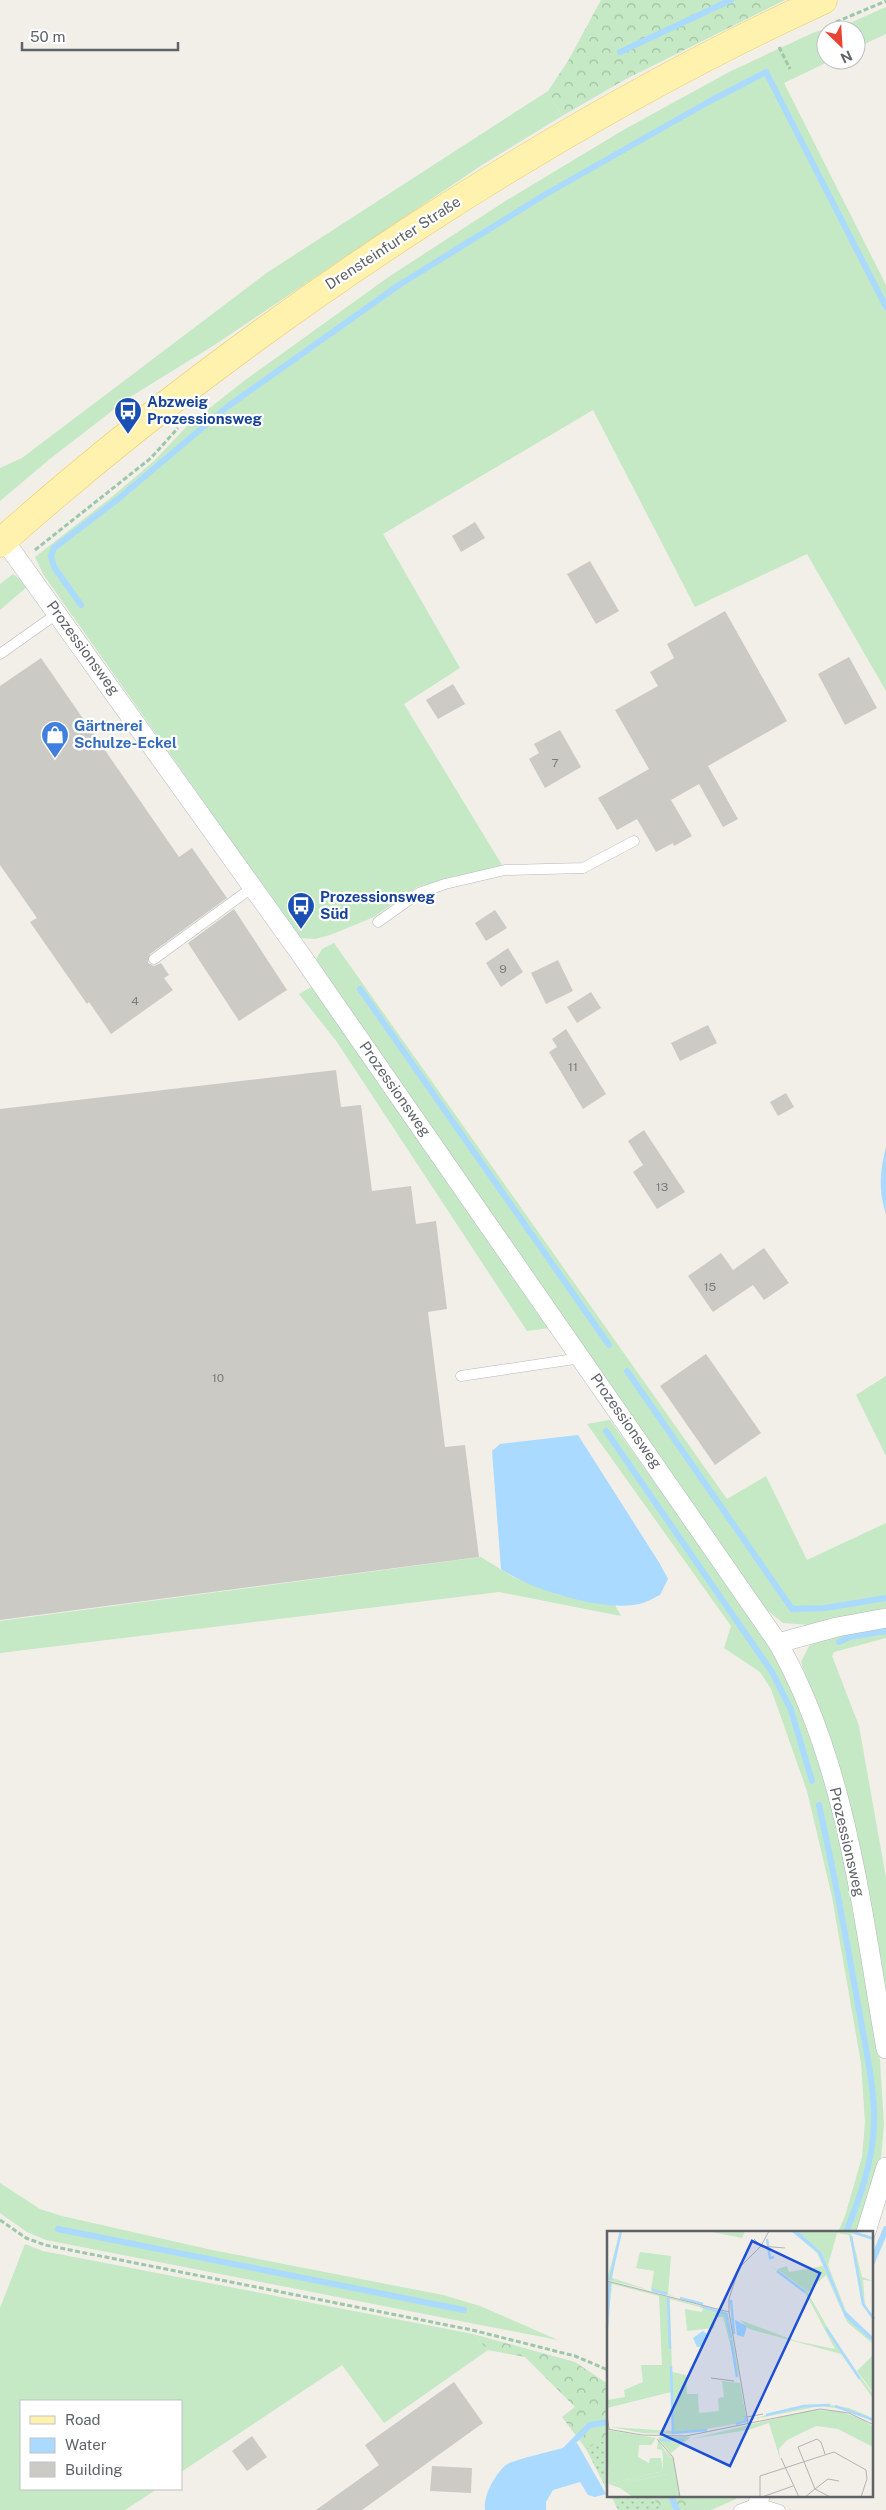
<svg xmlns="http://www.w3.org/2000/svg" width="886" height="2510" font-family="'Public Sans',sans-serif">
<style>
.grass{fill:#c5e8c5}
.forest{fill:url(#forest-crowns)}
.garden{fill:url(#garden-dots)}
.water{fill:#aadaff}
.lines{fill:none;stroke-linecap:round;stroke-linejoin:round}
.stream{stroke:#aadaff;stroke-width:6}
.building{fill:#cccac5}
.service-casing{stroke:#b5b8bc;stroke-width:11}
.minor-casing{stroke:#b5b8bc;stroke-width:20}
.primary-casing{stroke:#f2c960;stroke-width:29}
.path{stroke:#9cc7a9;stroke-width:3;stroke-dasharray:5 2.5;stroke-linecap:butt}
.service{stroke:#fff;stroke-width:10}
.minor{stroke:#fff;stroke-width:19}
.primary{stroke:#fff2af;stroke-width:28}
.labels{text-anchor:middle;stroke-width:4.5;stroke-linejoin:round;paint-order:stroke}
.number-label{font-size:12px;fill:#7a7d7f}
.street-label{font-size:15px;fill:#5f6368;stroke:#fff}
.transit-label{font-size:15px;font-weight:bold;fill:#164399;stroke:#fff;text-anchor:start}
.shop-label{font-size:15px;font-weight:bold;fill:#366cbe;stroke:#fff;text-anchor:start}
.inset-river{fill:none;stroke:#aadaff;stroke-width:2.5}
.inset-road{fill:none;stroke:#b3b3b1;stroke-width:1}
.view{fill:#1d4ed8;fill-opacity:0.15;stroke:#1d4ed8;stroke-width:2.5}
.inset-edge{fill:none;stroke:#5f6368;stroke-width:2.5}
</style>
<defs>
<pattern id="forest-crowns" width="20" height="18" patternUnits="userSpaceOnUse" patternTransform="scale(1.25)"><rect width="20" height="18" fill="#c5e8c5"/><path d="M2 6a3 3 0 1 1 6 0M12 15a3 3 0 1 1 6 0" fill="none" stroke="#a3c0a4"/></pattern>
<pattern id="garden-dots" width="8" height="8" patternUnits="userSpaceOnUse" patternTransform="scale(1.25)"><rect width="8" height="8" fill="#c5e8c5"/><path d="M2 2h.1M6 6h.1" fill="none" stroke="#a3c0a4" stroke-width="1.8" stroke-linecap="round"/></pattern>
</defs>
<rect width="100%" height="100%" fill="#f1efe8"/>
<g class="grass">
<polygon points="886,7 886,34 856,48 856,30 826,30 826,60 832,60 784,83 886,285 886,691 807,554 695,607 593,410 383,534 460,668 404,704 502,865 417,887 374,917 330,935 315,939 300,938 43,574 35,557 113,496 154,461 188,425 244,381 390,276 507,200 625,129 731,71 815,32 852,22"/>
<polygon points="548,91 562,116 482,165 216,344 130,397 51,458 0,501 0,468 22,458 268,272"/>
<polygon points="13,574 28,586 0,610 0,584"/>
<polygon points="334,943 727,1499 766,1476 807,1560 886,1523 886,1611 809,1625 783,1623 767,1610 315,961 322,949"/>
<polygon points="313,986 550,1328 527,1331 337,1042 299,994"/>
<polygon points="886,1376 886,1456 856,1395"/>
<polygon points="610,1420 752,1619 784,1668 826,1783 851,1890 880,2060 884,2125 881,2158 858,2232 838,2232 845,2216 862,2157 865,2122 861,2063 832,1897 807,1791 771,1689 760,1672 724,1648 731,1626 587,1424"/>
<polygon points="481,1557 513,1577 558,1595 615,1605 621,1616 499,1592 0,1653 0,1621"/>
<polygon points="886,1625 886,1638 834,1652 832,1656 859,1726 886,1878 886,2007 841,1782 801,1662 809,1646 839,1633"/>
<polygon points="0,2183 40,2209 62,2216 212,2250 443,2295 480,2306 558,2340 46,2240 27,2232 0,2213"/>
<polygon points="25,2244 43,2251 473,2334 488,2350 384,2423 342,2365 181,2472 181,2401 21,2401 21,2489 157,2489 125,2510 0,2510 0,2308"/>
<polygon points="697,2496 737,2496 736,2499 711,2510 705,2510"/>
</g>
<g class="forest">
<polygon points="601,0 785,0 626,79 562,116 548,91 568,61"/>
<polygon points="473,2334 575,2362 608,2384 608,2445 602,2441 586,2449 562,2417 575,2407 525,2357 488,2350"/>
<polygon points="652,2496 697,2496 705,2510 661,2510"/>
</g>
<g class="garden">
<polygon points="602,2441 608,2445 608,2492 586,2449"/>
<polygon points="611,2496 652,2496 661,2510 618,2510"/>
</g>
<g class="water">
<path d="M 886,1147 L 886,1214 C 878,1191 880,1170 886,1147 Z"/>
<path d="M 578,1435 L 660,1564 L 668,1579 L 660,1595 C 653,1598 646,1603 639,1604 C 604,1612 530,1590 501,1569 L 492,1451 L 500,1444 Z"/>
<path d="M 577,2443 L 606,2494 L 595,2497 L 588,2495 L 580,2482 L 553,2490 L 546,2502 L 546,2510 L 485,2510 C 483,2496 495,2474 506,2465 C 513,2459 562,2450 577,2443 Z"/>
</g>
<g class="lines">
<g class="stream">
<polyline points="620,52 731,0"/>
<polyline points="81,605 54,567 51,556 54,548 118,499 227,407 399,285 546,194 710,101 766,72 886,307"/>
<polyline points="360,989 609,1345"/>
<polyline points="627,1371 792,1609 825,1608 886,1598"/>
<polyline points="606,1431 772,1672 791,1710 812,1781"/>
<polyline points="839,1642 850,1637 886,1631"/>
<path d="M 819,1805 C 834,1873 847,1942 859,2010 C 865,2046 875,2087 874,2123 C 873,2161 860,2198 846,2232"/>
<polyline points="58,2229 464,2310"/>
<polyline points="872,2262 886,2229"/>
<polyline points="563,2452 590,2425 608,2422"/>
<polyline points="671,2496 677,2510"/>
</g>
</g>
<g class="building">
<polygon points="475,522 485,538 461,552 452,536"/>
<polygon points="590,561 619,611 596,624 567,574"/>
<polygon points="725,611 787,721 708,766 738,819 723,827 699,784 671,800 692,836 674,846 673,843 656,852 637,819 617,830 598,798 649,769 615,710 658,686 650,672 674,658 667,644"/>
<polygon points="849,657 877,708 845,725 818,674"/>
<polygon points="41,658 179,857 192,848 227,898 150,954 148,963 154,966 161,963 169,975 164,978 173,990 111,1034 89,1002 87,1004 30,922 37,918 0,865 0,686"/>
<polygon points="453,684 465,704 438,719 426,700"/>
<polygon points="560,730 581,767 545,788 529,759 539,753 534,744"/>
<polygon points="234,909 287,990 239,1021 188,943"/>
<polygon points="495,910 507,928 486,941 475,923"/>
<polygon points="508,948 523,972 501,987 486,963"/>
<polygon points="558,960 573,991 546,1004 531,973"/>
<polygon points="591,992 601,1008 577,1023 567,1007"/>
<polygon points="708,1025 717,1043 680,1061 671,1043"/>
<polygon points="566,1029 606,1094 583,1109 549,1052 557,1047 552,1039"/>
<polygon points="336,1070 341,1107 361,1105 372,1191 411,1186 416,1224 436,1221 447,1309 428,1312 445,1447 465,1445 479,1557 0,1620 0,1109"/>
<polygon points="786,1093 794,1107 778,1116 770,1102"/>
<polygon points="644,1130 685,1192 657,1209 633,1172 643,1165 628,1141"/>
<polygon points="764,1248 789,1283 764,1300 753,1285 713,1312 688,1276 721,1253 733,1270"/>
<polygon points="706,1354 761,1433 715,1465 660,1386"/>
<polygon points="454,2382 483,2423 362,2510 316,2510 379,2465 365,2445"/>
<polygon points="252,2436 267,2457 247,2471 232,2451"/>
<polygon points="432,2466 472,2468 471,2493 430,2491"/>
</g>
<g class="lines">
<defs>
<g id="service">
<polyline points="0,654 58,613"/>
<polyline points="378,922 419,893 445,884 505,870 583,868 634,841"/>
<polyline points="154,959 253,887"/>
<polyline points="461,1376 581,1358"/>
<polyline points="739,2510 757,2503 780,2510"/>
</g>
<g id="minor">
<path d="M 4,540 L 299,952 L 778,1643 C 847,1765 862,1913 886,2049"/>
<polyline points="778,1643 837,1627 886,1618"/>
<polyline points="866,2232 886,2167"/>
<polyline points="756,2510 760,2496"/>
</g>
<path id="primary" d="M 0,543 C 131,426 272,321 419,225 C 549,141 683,64 823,0"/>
</defs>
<use href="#service" class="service-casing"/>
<use href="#minor" class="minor-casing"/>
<use href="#primary" class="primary-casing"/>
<g class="path">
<polyline points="836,22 886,1"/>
<polyline points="779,47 790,69"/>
<polyline points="35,550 151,458 178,428"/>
<polyline points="0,2220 26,2238 45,2245 472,2330 575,2356 608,2370"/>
</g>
<use href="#service" class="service"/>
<use href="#minor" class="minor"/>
<use href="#primary" class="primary"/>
</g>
<defs>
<symbol id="bus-pin" viewBox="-11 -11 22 30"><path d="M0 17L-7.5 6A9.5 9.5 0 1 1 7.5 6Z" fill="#1a4fb4" stroke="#fff"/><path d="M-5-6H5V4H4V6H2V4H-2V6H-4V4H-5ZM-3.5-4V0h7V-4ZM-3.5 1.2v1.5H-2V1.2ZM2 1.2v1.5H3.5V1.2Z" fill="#fff"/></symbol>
<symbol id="shop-pin" viewBox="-11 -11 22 30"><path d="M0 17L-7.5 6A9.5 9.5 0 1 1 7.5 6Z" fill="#3f7fe0" stroke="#fff"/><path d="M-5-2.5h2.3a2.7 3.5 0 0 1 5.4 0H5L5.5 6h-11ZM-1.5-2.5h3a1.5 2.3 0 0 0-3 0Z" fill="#fff"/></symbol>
</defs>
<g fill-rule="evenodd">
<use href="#bus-pin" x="112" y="395" width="32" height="43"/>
<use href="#shop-pin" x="39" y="719" width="32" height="43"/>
<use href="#bus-pin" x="285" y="890" width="32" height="43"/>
</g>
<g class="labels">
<g class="number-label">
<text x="555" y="767">7</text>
<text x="503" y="973">9</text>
<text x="135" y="1005">4</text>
<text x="573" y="1071">11</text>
<text x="662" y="1191">13</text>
<text x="710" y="1291">15</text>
<text x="218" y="1382">10</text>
</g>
<g class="street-label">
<text transform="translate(393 243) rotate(-33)" y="5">Drensteinfurter Straße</text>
<text transform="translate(83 648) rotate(54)" y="5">Prozessionsweg</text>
<text transform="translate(395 1089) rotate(55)" y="5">Prozessionsweg</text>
<text transform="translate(626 1421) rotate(55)" y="5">Prozessionsweg</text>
<text transform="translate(847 1842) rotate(77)" y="5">Prozessionsweg</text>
</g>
<g class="transit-label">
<text x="147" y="407">Abzweig<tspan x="147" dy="17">Prozessionsweg</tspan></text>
<text x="320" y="902">Prozessionsweg<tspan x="320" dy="17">Süd</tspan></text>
</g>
<g class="shop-label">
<text x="74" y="731">Gärtnerei<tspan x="74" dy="17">Schulze-Eckel</tspan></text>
</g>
</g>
<g transform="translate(607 2231)">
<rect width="266" height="266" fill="#f1efe8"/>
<path d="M 13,0 L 5,47 L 42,59 L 0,49 ZM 100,0 L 138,0 L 135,7 ZM 191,0 L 247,0 L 266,6 L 244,2 L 255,46 L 266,50 L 256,49 L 258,74 L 266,89 L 255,73 L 254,55 L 242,4 L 230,2 L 221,34 L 239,80 L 256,98 L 238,80 L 215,22 ZM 187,2 L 211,22 L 238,86 L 259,104 L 266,113 L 240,91 L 219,44 L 201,61 L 170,38 L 180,35 L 182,41 L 216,35 L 210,22 ZM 33,21 L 64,25 L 61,63 L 69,66 L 44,59 L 47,40 L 29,37 ZM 164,35 L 201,62 L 232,117 L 266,163 L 266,167 L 234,123 L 142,98 L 133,89 L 189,110 L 228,118 L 199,63 ZM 0,50 L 121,82 L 133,150 L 116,86 L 107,86 L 107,97 L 80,100 L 78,78 L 95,81 L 96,77 L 63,68 L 65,141 L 79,144 L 80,163 L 91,163 L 92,182 L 112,180 L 111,167 L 117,166 L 115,150 L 133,152 L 140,191 L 69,203 L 35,202 L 4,196 L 65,200 L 64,161 L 0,177 L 0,169 L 18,166 L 17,159 L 36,151 L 34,134 L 55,134 L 52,65 L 5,53 L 0,99 ZM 266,124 L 266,161 L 250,140 ZM 219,173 L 242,177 L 261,185 L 267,191 L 243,179 L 213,175 L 142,189 L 184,177 ZM 204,179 L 232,180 L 257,189 L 266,196 L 266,216 L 231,198 L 209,195 L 180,209 L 172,218 L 173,228 L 162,192 L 141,199 L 84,208 ZM 0,199 L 49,207 L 44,214 L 32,214 L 31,226 L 42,232 L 43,227 L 54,227 L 56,240 L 2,253 ZM 58,219 L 66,227 L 73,266 L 26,266 L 13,257 L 18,252 L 60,243 L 63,228 Z" fill="#c5e8c5"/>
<path d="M 84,206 L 64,222 L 51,208 L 52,206 ZM 51,209 L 63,228 L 65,234 L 60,243 L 18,252 L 13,257 L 2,253 L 56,240 L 56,226 L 55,219 L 50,218 Z" fill="#c5e8c5"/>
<path d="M 184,0 L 191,0 L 215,22 L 238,80 L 266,106 L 266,111 L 238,86 L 211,22 ZM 128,89 L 140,95 L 137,106 L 130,104 ZM 96,100 L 101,104 L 96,115 L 90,116 L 86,107 Z" fill="#aadaff"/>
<path class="inset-river" d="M 242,0 L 267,8M 244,5 L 256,73 L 267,88M 160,8 L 163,27 L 167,26M 170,40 L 198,61M 3,49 L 14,0M 45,59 L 60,63M 61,66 L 63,118M 73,67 L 96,73M 124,69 L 127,103M 94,75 L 119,83 L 124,107M 0,97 L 3,51M 219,97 L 253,148M 124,109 L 130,146M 64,135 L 66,202 L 100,199M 228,175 L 267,189M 159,184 L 197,175 L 223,174M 129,193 L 139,190 L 138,185M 53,209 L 77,209"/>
<path class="inset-road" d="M 147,8 L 154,15 L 178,17M 0,50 L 122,81M 104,147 L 127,150M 0,183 L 2,198M 140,186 L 156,183M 141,192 L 122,81 L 122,68 L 132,37 L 154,15 L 162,0M 0,198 L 35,204 L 79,205 L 213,178 L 242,182 L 267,194M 50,208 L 66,226 L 73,266M 218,223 L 214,211 L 210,208 L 191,216 L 208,258 L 221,248 L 232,250M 174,227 L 192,266M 153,266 L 153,245 L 227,221 L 259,239 L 260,248 L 254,266M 155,266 L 186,255M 198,266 L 208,258 L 223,266"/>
<path class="view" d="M 145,10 L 213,42 L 123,235 L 54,203 Z"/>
<rect width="266" height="266" class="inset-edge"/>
</g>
<rect x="20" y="2400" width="162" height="90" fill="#ffffff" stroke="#bfc1c3"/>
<rect x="30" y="2416" width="25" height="8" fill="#fff2af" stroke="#bfc1c3"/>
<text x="65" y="2425" font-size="15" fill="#5f6368">Road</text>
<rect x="30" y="2438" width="25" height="15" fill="#aadaff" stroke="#bfc1c3"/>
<text x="65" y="2450" font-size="15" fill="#5f6368">Water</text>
<rect x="30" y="2462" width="25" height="15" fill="#cccac5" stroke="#bfc1c3"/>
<text x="65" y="2475" font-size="15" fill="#5f6368">Building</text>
<g transform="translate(841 45) rotate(155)"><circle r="24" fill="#ffffff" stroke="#bfc1c3"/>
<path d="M0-4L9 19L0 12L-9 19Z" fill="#ea4335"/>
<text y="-8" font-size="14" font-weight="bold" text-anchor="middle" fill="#5f6368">N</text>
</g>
<path d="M22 42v8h156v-8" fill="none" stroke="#5f6368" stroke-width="2.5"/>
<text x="30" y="42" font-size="15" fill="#5f6368" stroke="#ffffff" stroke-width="4" paint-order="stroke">50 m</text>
</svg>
